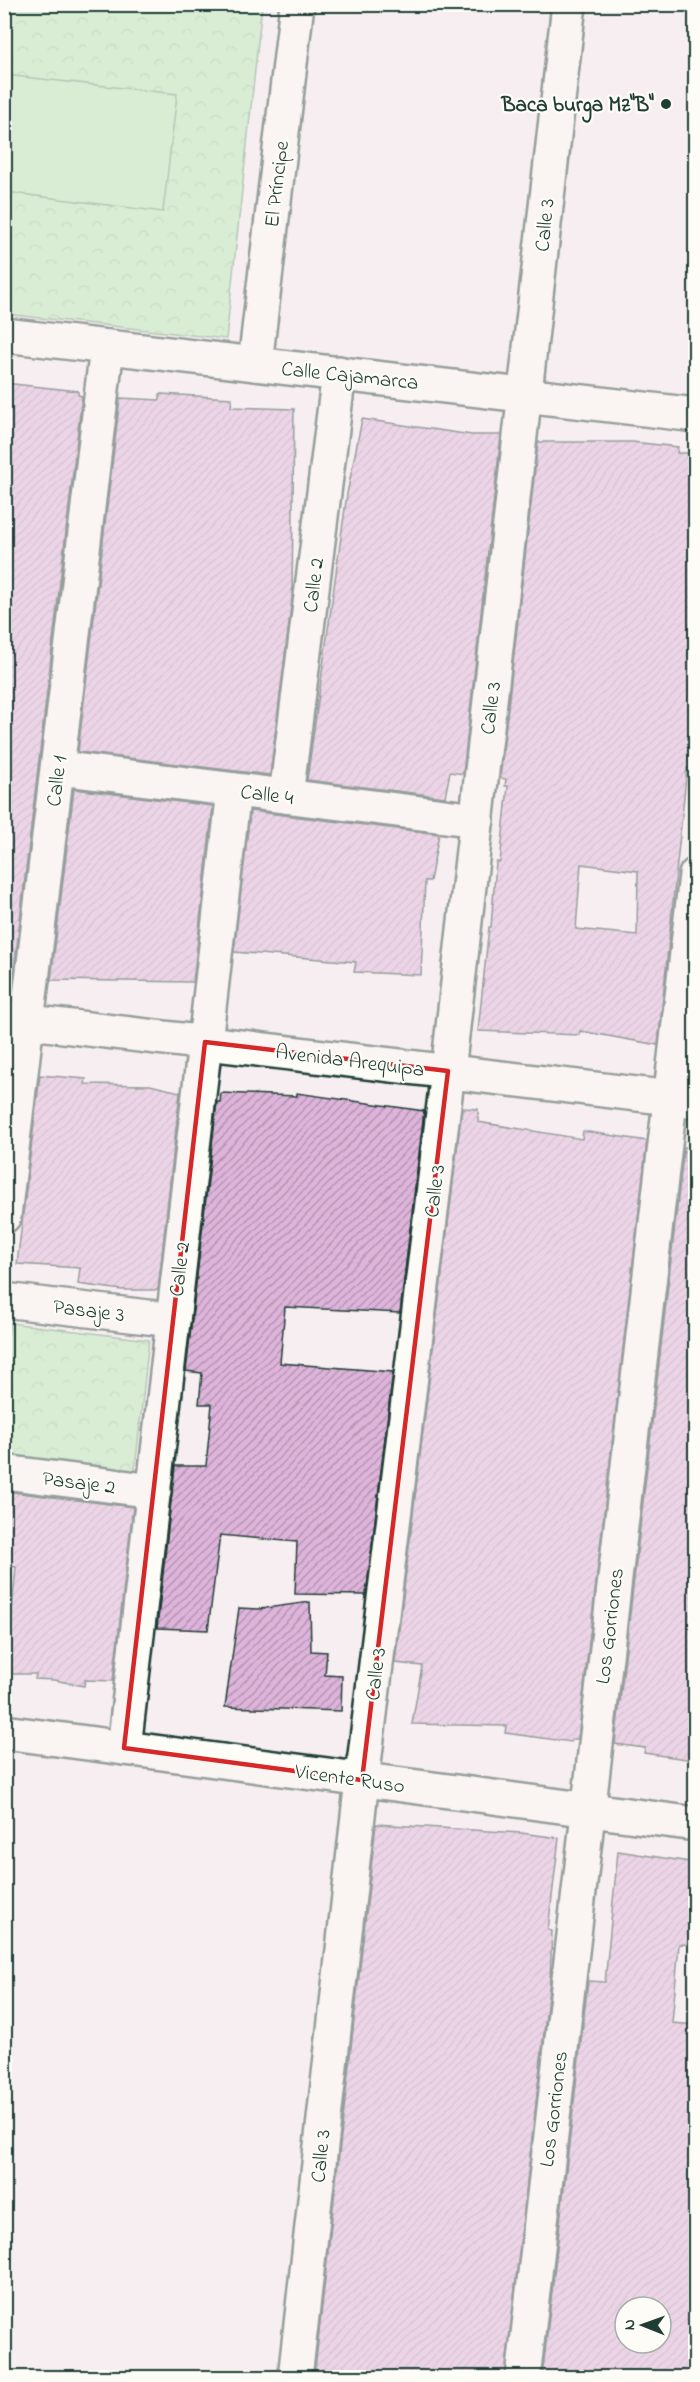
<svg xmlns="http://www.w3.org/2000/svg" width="700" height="2382" font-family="'Indie Flower',sans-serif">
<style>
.forest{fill:url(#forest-crowns);stroke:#689472;stroke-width:1.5}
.garden{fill:#b1ecb1;stroke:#689472;stroke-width:1.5}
.building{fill:url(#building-hatch);stroke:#1f3d34;stroke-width:1.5;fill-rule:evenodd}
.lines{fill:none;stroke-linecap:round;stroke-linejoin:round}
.street-casing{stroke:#1f3d34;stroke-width:38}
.secondary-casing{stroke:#1f3d34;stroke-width:38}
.street{stroke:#fdfcf7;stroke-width:33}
.secondary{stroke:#fdfcf7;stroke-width:33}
.marked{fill:none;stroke:#d62828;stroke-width:4.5;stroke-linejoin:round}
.poi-dot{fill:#1f3d34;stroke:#fdfcf7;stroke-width:2}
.labels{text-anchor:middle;stroke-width:4.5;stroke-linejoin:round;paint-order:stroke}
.poi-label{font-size:21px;font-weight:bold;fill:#1f3d34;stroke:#fdfcf7;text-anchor:end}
.street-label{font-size:21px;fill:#1f3d34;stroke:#fdfcf7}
</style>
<defs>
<pattern id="forest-crowns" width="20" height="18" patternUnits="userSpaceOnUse" patternTransform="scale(1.5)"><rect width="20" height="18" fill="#b1ecb1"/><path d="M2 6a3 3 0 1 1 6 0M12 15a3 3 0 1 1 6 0" fill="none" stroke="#98cb99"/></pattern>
<pattern id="building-hatch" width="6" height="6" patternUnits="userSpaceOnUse" patternTransform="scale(1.5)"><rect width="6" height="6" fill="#deb4db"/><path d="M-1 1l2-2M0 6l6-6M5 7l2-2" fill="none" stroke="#b394b2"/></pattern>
</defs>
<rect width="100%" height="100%" fill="#f7eef1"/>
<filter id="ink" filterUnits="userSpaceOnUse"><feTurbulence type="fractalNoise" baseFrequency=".0167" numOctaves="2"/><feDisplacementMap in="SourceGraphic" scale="12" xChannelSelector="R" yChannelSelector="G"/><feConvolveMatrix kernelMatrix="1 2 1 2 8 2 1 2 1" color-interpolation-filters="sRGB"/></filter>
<g filter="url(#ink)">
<g class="forest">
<polygon points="5,5 262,5 226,339 5,314"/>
<polygon points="10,1323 149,1340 134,1478 5,1458 4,1361"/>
</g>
<polygon class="garden" points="5,75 177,94 163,212 5,192"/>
<g class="building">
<polygon points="4,383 78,391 78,395 82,396 13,979 4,978"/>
<polygon points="160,394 232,398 231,407 294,409 292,599 270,775 78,752 120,398 160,400"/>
<polygon points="362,419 472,435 501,435 463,774 450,772 445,797 307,780 347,494"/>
<path d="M 538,442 L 632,442 L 678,447 L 677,453 L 696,453 L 696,724 L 692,769 L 687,768 L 658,1045 L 580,1031 L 580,1035 L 478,1031 L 489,927 L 491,927 L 496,862 L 500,862 L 508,786 L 505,786 L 506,779 L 500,778 ZM 581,864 L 638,871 L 637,935 L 576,929 Z"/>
<polygon points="74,789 213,806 193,982 51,980"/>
<polygon points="250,811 439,834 430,881 425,881 421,975 354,972 356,962 234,952"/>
<polygon points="40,1075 86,1079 85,1084 150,1085 180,1092 158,1290 122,1290 78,1284 80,1268 17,1264"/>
<polygon points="221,1093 297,1096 297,1093 424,1111 400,1313 285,1307 280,1363 393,1372 366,1595 295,1594 297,1542 220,1535 208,1630 157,1628 175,1466 206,1466 212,1404 199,1404 202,1373 186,1371 217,1102 220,1102"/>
<polygon points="462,1108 478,1109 478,1122 582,1139 583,1131 647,1141 578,1739 571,1739 571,1742 505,1733 506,1726 412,1724 422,1666 395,1663"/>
<polygon points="684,1147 696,1148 696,1744 693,1760 644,1753 645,1748 615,1744"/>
<polygon points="4,1491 133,1507 113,1681 85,1680 84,1686 54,1680 35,1679 36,1674 6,1674 16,1567 4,1566"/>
<polygon points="310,1602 311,1651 327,1652 325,1675 342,1676 341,1711 225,1707 239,1608 259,1609"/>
<polygon points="376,1824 521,1833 559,1838 548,1930 552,1931 550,1979 505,2378 314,2378"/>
<path d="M 618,1851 L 696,1863 L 696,1945 L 679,1944 L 672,2023 L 696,2025 L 696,2378 L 542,2378 L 588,1981 L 605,1982 ZM 625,2307 L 661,2307 L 661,2343 L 625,2343 Z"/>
</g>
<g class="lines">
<defs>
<g id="street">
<polyline points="255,364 297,4"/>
<polyline points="58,768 477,820"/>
<polyline points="286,796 339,373"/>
<polyline points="4,1216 107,347"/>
<polyline points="4,1300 173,1320"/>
<polyline points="4,1472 154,1491"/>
<polyline points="4,1732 696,1824"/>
<polyline points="124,1748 234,790"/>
<polyline points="295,2378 362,1780 448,1071 569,4"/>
<polyline points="523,2378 696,875"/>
</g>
<g id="secondary">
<polyline points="4,335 696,415"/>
<polyline points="4,1019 696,1101"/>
</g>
</defs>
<use href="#street" class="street-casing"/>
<use href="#secondary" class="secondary-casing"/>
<use href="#street" class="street"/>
<use href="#secondary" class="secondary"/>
</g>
</g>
<path d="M0 0H700V2382H0ZM 205,1042 L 448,1071 L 362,1780 L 124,1748 Z" fill="#f7eef1" fill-opacity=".55" fill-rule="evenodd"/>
<path class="marked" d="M 205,1042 L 448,1071 L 362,1780 L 124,1748 Z"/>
<circle class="poi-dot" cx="666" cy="104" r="6"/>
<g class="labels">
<g class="poi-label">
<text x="654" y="111">Baca burga Mz"B"</text>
</g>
<g class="street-label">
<text transform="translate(276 184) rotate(-83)" y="7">El Príncipe</text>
<text transform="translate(544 225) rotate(-84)" y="7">Calle 3</text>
<text transform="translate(350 375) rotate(6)" y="7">Calle Cajamarca</text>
<text transform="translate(313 585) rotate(-83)" y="7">Calle 2</text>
<text transform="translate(490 708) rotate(-83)" y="7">Calle 3</text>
<text transform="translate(56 781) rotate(-83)" y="7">Calle 1</text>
<text transform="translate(267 794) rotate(7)" y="7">Calle 4</text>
<text transform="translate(350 1060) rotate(7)" y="7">Avenida Arequipa</text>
<text transform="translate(434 1191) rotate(-83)" y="7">Calle 3</text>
<text transform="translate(179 1269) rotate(-83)" y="7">Calle 2</text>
<text transform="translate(89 1310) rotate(7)" y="7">Pasaje 3</text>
<text transform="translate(79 1482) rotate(7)" y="7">Pasaje 2</text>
<text transform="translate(609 1626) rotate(-83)" y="7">Los Gorriones</text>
<text transform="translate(375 1674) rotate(-83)" y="7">Calle 3</text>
<text transform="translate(350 1778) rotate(8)" y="7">Vicente Ruso</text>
<text transform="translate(553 2109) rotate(-83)" y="7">Los Gorriones</text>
<text transform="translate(320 2156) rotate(-84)" y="7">Calle 3</text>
</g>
</g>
<rect width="700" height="2382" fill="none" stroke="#fdfcf7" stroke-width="24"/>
<rect x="12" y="12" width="676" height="2358" fill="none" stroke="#1f3d34" stroke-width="2" filter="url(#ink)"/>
<g transform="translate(643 2325) rotate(271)"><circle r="28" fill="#fdfcf7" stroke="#a4b0a9" stroke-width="1.5"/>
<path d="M0-4.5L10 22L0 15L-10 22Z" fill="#1f3d34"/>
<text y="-9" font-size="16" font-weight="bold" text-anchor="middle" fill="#1f3d34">N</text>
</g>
</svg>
